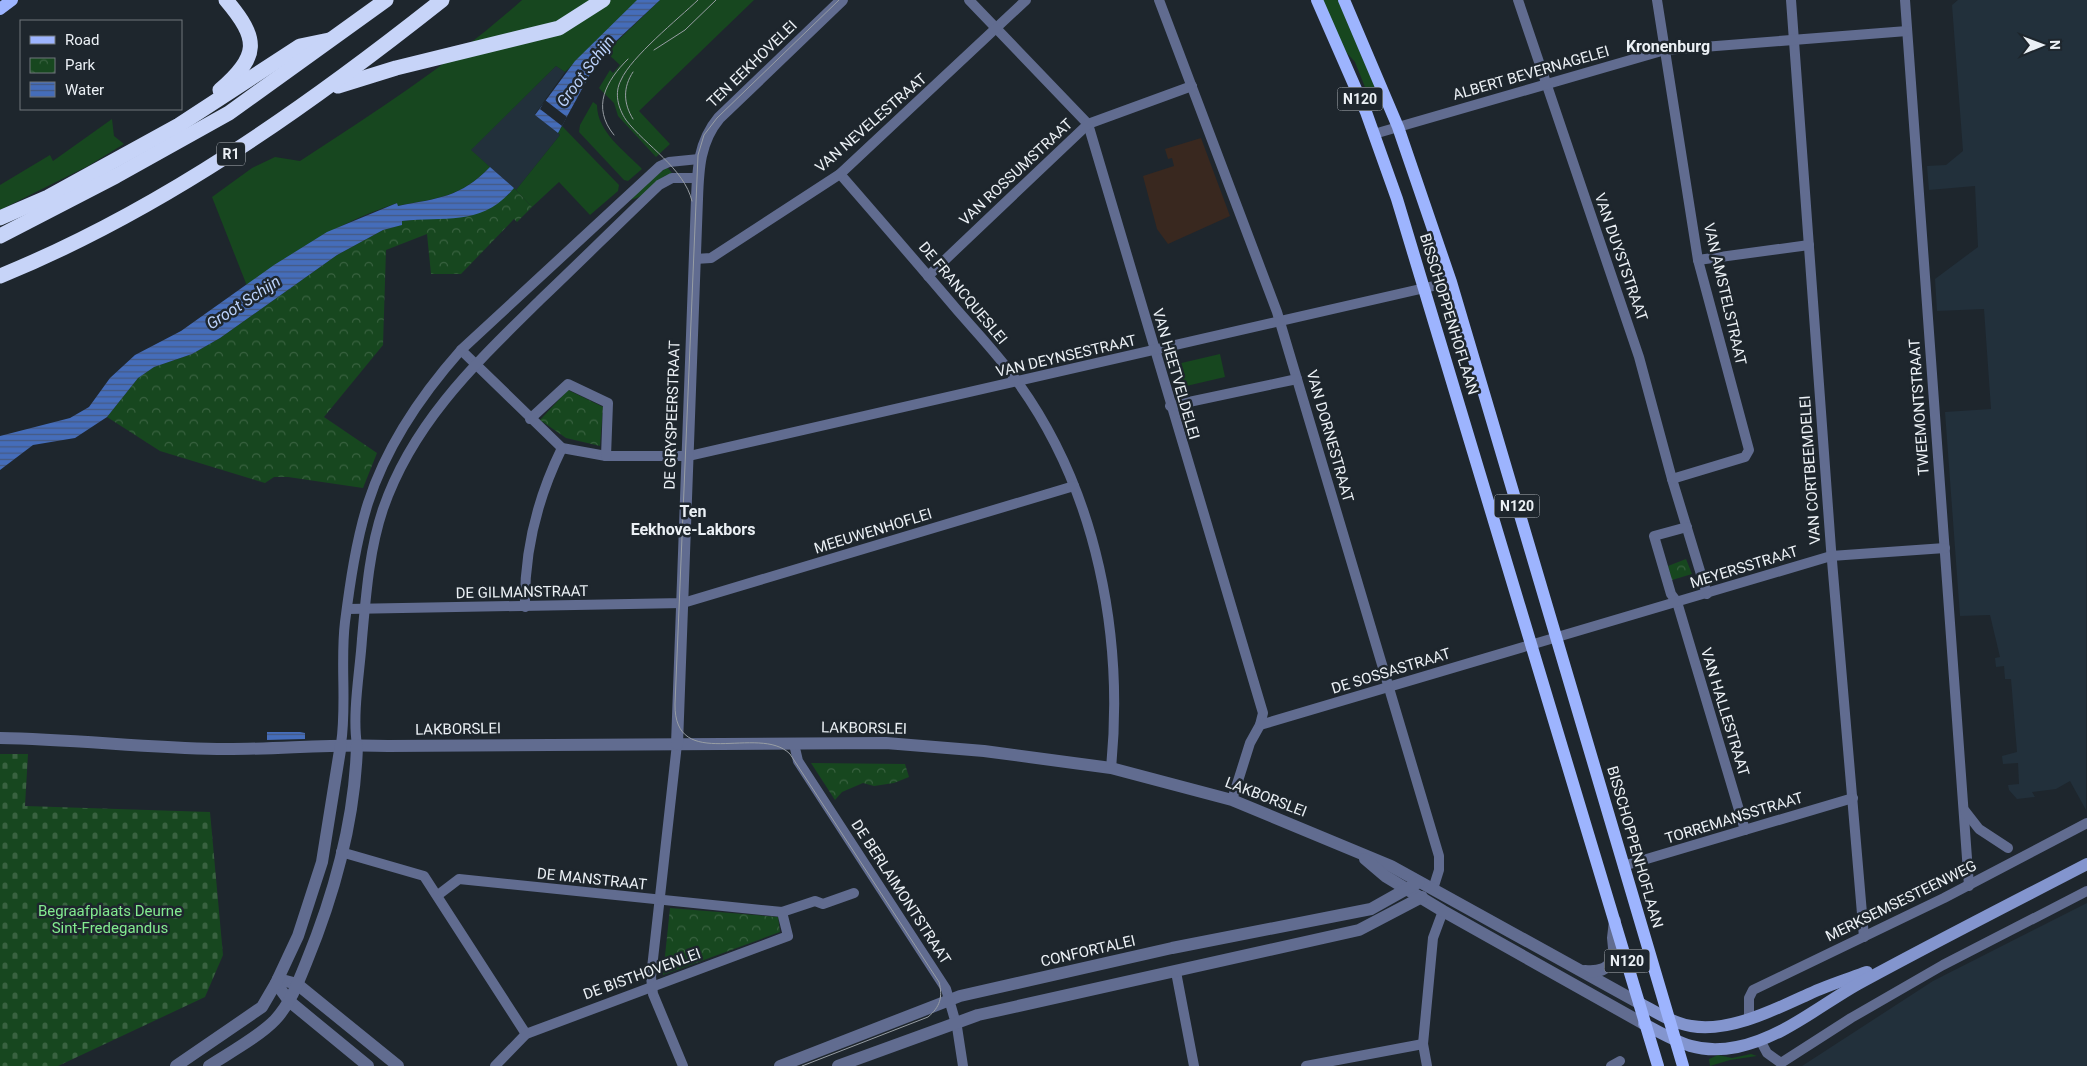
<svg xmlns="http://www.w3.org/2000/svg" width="2087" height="1066" font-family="Roboto,sans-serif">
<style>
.built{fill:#22303b}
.education{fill:#39281f}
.grass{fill:#17471f}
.cemetery{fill:url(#cemetery-stones)}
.park{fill:url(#park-crowns)}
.water{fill:url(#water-rules)}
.pier{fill:#1e262d}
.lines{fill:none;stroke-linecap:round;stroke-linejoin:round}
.minor{stroke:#616c90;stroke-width:10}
.tertiary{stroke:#616c90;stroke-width:12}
.secondary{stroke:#8395ce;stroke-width:12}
.primary{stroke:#9db4fe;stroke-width:12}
.motorway{stroke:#c7d4f8;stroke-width:15}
.tram{stroke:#989ea4;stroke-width:1}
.labels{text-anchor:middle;stroke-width:5;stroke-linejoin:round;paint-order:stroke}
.shield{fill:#1e262d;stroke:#aeb3b9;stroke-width:1}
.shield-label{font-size:14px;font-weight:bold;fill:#ebf0f5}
.street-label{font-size:15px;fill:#ebf0f5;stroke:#1e262d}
.park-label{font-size:15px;fill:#83eb90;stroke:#1e262d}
.neighbourhood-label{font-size:16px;font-weight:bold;fill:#ebf0f5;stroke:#1e262d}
.water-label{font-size:16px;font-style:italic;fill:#bbd2fc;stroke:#1e262d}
</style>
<defs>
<pattern id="cemetery-stones" width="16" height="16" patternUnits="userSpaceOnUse" patternTransform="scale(1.25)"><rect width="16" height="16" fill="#17471f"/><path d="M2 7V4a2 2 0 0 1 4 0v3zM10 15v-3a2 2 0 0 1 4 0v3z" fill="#396240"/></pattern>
<pattern id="park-crowns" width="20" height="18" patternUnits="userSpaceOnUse" patternTransform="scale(1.25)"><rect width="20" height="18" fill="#17471f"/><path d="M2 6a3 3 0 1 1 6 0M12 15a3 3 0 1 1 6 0" fill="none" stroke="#396240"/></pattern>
<pattern id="water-rules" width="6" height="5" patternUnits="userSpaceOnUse" patternTransform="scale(1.25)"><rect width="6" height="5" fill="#456dba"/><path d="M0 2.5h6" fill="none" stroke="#465a82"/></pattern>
</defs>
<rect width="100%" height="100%" fill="#1e262d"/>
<g class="built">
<polygon points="1958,0 2087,0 2086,810 2070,781 2056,789 2032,792 2035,797 2017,799 2009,790 2008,785 2019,784 2018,763 2003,764 2002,756 2017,752 2011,679 2005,679 2004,666 1996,667 1995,658 2000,657 1990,615 1960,616 1945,412 1991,409 1984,309 1937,311 1935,279 1978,247 1975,186 1929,190 1927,166 1946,165 1963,151 1952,5"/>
<polygon points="556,66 565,72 535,114 560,135 516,190 470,150"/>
<polygon points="2087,903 2087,1066 1802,1066 1933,981"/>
</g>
<polygon class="education" points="1201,138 1230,216 1168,244 1157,229 1143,176 1174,166 1172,158 1168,159 1165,149"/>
<g class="grass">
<path d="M 522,0 L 638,0 L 565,72 L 556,66 L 471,150 L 490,167 C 460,198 437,198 397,206 L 397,203 C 341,222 294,250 247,286 L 212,197 L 252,168 L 275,157 L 300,161 C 377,111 454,61 522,0 Z"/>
<polygon points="660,0 754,0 639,111 670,144 656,157 618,116 614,103 599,88 610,70 613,73 620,65 606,52"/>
<polygon points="1321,0 1338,0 1383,107 1374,110 1355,62 1346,52"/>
<path d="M 593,102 L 597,105 C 597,132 625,151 642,169 L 628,181 L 624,180 L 579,132 L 580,125 Z"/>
<polygon points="112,119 114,136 124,144 88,166 0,210 0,185 50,155 53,161"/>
<polygon points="562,126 619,185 618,191 590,215 559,182 532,207 516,190 560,135 558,133"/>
<path d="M 667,167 L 672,173 C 654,178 646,200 627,200 Z"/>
<polygon points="1220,354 1225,377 1182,387 1177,364"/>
<polygon points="1751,1054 1757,1056 1730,1060 1710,1066 1709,1059 1718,1055 1732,1058"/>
</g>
<polygon class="cemetery" points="0,754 28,754 25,806 210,812 223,955 205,997 58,1066 0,1066"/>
<g class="park">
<polygon points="514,188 532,207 517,222 514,219 461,274 431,274 427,234 386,250 383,345 324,417 377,453 363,488 288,477 274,477 265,483 160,451 107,417 138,378 154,367 192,354 220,338 337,255 383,230 401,225 402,221 422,219 507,196"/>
<polygon points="568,390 603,407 600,446 566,438 540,420"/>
<polygon points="1686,559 1692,574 1672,580 1668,566"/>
<polygon points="811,763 905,764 909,777 894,783 874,786 863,783 842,792 835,800"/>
<polygon points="670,908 778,917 780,932 663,975"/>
</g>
<g class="water">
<polygon points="637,0 660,0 600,56 558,133 535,115 575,61"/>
<path d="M 490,167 L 514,188 C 482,227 446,216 402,221 L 402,225 L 383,230 L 337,255 L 220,338 L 192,354 L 154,367 L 138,378 L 107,417 L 75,438 L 33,445 L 0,470 L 0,436 L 70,418 L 89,407 L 110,378 L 135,355 L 181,331 L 274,265 L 327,232 L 397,203 L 398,206 C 438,198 460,198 490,167 Z"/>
<polygon points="267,732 300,732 305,733 305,739 267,740"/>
</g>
<polygon class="pier" points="545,100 567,117 562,126 540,109"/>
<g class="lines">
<g class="minor">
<polyline points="969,0 1088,124 1263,713 1260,725 1250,743 1232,800"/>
<polyline points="1159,0 1277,312 1439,856 1439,870 1433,889"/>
<polyline points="1518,0 1639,357 1672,479 1707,594"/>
<polyline points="1657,0 1698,260 1749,450 1745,457 1672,479"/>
<polyline points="1791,0 1831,549 1864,937"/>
<polyline points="1905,0 1969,886"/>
<polyline points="1374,134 1665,50 1907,31"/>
<path d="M 840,174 C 880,220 919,265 958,311 C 979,335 1001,358 1019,384 C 1097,493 1124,636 1111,768"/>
<polyline points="695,259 711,258 840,174 1026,0"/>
<polyline points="1698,260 1809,245"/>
<polyline points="928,276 1088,124 1192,86"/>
<polyline points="461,350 562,448 606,456 689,456 1451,282"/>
<polyline points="1170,406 1297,379"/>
<polyline points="530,419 568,384 608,403 606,456"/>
<polyline points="1687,527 1654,536 1671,594 1677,602 1745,830"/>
<path d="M 525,607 C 524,550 537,499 562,448"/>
<polyline points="348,609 683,603 1074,486"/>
<polyline points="1260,725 1831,556 1945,548"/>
<path d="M 341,744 C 347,705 340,662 345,622 C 350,583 356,541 368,503 C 386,447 422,394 461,350 L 660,166 L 669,162 L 699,159"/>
<polyline points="677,744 651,977 653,994 683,1066"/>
<polyline points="794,744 798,761 946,989 957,1027 963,1066"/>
<path d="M 357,745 C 352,713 360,671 362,639 C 366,595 369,551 383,509 C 413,422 476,363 540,300 C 580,262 619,223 659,185 L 672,178 L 698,178"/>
<polyline points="1965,811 1979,829 2008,848"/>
<polyline points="341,852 424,876 526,1034"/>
<polyline points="1623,866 1853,798"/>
<polyline points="438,895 459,879 782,912 815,901 823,904 854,893"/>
<polyline points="1176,972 1194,1066"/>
<polyline points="1749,1019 1749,998 1753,990 1944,898 2087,823"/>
<polyline points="1760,1040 1767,1053 1781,1063 1851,1018 1943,965 2087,891"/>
<polyline points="495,1066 526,1034 788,936 782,912"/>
<polyline points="1306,1066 1423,1044"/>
<polyline points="1427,1066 1423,1044 1433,938 1443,911"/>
<polyline points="1611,1066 1620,1061"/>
</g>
<g class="tertiary">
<path d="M 0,738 C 73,739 145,748 217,749 C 275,750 331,743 388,746 L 886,743 L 984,751 L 1111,768 L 1232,800 L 1391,866 L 1639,1003"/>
<path d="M 677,744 L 697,199 C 698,169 699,142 719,118 L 842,0"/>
<polyline points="1365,859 1385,876 1443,911 1644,1024"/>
<path d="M 1585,971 C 1600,972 1606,970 1615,958 L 1613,938 L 1615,921"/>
<polyline points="278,979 297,984 398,1066"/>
<polyline points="276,983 289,1001 368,1066"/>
<polyline points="176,1066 262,1007 276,983 298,936 322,862 341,744"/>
<path d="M 209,1066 C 229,1053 260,1036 275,1020 C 290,1004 298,983 306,963 C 334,895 355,819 357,745"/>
<polyline points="780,1066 960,996 1172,948 1371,909 1419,882"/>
<polyline points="838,1066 978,1015 1359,930 1422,897"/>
</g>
<g class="secondary">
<path d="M 1639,1003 C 1656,1012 1672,1023 1691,1026 C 1729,1033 1776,1009 1809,994 C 1828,985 1848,979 1867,972"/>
<path d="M 1644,1024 C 1677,1042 1698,1055 1737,1047 C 1782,1038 1819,1006 1858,984 C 1933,943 2010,904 2087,864"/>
</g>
<g class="primary">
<polyline points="1317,0 1366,112 1397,199 1658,1066"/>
<polyline points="1344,0 1398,127 1451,282 1683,1066"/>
<polyline points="0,9 12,0"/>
</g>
<g class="motorway">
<polyline points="338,86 396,68 559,28 603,0"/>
<path d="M 220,90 C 260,56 259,39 226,0"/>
<polyline points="0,218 48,197 179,125 300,46 329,40"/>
<polyline points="0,236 116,176 229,113 386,0"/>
<path d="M 0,276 C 160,211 307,107 442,0"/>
</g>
<g class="tram">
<polyline points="654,50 685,30 716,0"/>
<path d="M 633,119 C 623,103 623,87 633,72"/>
<path d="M 614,135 C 591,107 606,81 628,59"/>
<path d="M 692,201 C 684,168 646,146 626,120 C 618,108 614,93 621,80 C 631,57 678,19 698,0"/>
<path d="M 802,1066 L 928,1017 C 940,1007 943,997 939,982 L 790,754 C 759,723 674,774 675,704 L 698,155 L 704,135 L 717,118 L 839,0"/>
</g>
</g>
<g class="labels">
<g class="shield">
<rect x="1337.5" y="87.5" width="45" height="23" rx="4"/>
<rect x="217" y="142.5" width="28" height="23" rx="4"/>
<rect x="1494.5" y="494.5" width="45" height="23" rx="4"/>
<rect x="1604.5" y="949.5" width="45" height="23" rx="4"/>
</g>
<g class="shield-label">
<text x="1360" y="104">N120</text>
<text x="231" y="159">R1</text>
<text x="1517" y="511">N120</text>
<text x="1627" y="966">N120</text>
</g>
<g class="street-label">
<text transform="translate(752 64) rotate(-44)" y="5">TEN EEKHOVELEI</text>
<text transform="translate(1531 73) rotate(-16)" y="5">ALBERT BEVERNAGELEI</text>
<text transform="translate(871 123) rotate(-41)" y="5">VAN NEVELESTRAAT</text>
<text transform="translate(1016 172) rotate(-43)" y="5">VAN ROSSUMSTRAAT</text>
<text transform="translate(1621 257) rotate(71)" y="5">VAN DUYSTSTRAAT</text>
<text transform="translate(963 293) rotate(50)" y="5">DE FRANCQUESLEI</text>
<text transform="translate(1725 294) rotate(77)" y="5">VAN AMSTELSTRAAT</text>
<text transform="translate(1449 314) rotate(73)" y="5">BISSCHOPPENHOFLAAN</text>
<text transform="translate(1066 356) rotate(-13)" y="5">VAN DEYNSESTRAAT</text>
<text transform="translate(1176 374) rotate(74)" y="5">VAN HEETVELDELEI</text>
<text transform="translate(1919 407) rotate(-94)" y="5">TWEEMONTSTRAAT</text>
<text transform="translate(672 415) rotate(-88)" y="5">DE GRYSPEERSTRAAT</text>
<text transform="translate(1330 436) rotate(74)" y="5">VAN DORNESTRAAT</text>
<text transform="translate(1810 470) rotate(-94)" y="5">VAN CORTBEEMDELEI</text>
<text transform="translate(873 531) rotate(-17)" y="5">MEEUWENHOFLEI</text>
<text transform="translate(1744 567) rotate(-17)" y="5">MEYERSSTRAAT</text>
<text transform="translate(522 592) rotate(-1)" y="5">DE GILMANSTRAAT</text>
<text transform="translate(1391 671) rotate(-17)" y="5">DE SOSSASTRAAT</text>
<text transform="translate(1725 712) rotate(73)" y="5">VAN HALLESTRAAT</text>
<text transform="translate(864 728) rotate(1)" y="5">LAKBORSLEI</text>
<text transform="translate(458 729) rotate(-1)" y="5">LAKBORSLEI</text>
<text transform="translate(1266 797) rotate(21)" y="5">LAKBORSLEI</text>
<text transform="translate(1734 818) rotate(-17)" y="5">TORREMANSSTRAAT</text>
<text transform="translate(1635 847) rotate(74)" y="5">BISSCHOPPENHOFLAAN</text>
<text transform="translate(592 879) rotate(6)" y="5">DE MANSTRAAT</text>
<text transform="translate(901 892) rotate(57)" y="5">DE BERLAIMONTSTRAAT</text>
<text transform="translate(1901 901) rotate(-26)" y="5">MERKSEMSESTEENWEG</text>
<text transform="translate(1088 951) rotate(-13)" y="5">CONFORTALEI</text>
<text transform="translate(642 974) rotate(-20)" y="5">DE BISTHOVENLEI</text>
</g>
<g class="park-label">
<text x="110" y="916">Begraafplaats Deurne<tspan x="110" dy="17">Sint-Fredegandus</tspan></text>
</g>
<g class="neighbourhood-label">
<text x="1668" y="52">Kronenburg</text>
<text x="693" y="517">Ten<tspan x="693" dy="18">Eekhove-Lakbors</tspan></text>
</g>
<g class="water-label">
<text transform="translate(585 71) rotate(-53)" y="6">Groot Schijn</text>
<text transform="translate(243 302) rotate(-33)" y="6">Groot Schijn</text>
</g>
</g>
<rect x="20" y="20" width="162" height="90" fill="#1e262d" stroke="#70777d"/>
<rect x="30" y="36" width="25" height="8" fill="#9db4fe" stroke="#70777d"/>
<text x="65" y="45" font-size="15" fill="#ebf0f5">Road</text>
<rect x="30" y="58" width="25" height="15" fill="url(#park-crowns)" stroke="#70777d"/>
<text x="65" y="70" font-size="15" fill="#ebf0f5">Park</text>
<rect x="30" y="82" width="25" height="15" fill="url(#water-rules)" stroke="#70777d"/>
<text x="65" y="95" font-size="15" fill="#ebf0f5">Water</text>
<g transform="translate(2042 45) rotate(89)" stroke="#1e262d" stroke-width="4" paint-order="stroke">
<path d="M0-4L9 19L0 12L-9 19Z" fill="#ebf0f5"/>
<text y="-8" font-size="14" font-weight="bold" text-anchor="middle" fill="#ebf0f5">N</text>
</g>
</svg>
